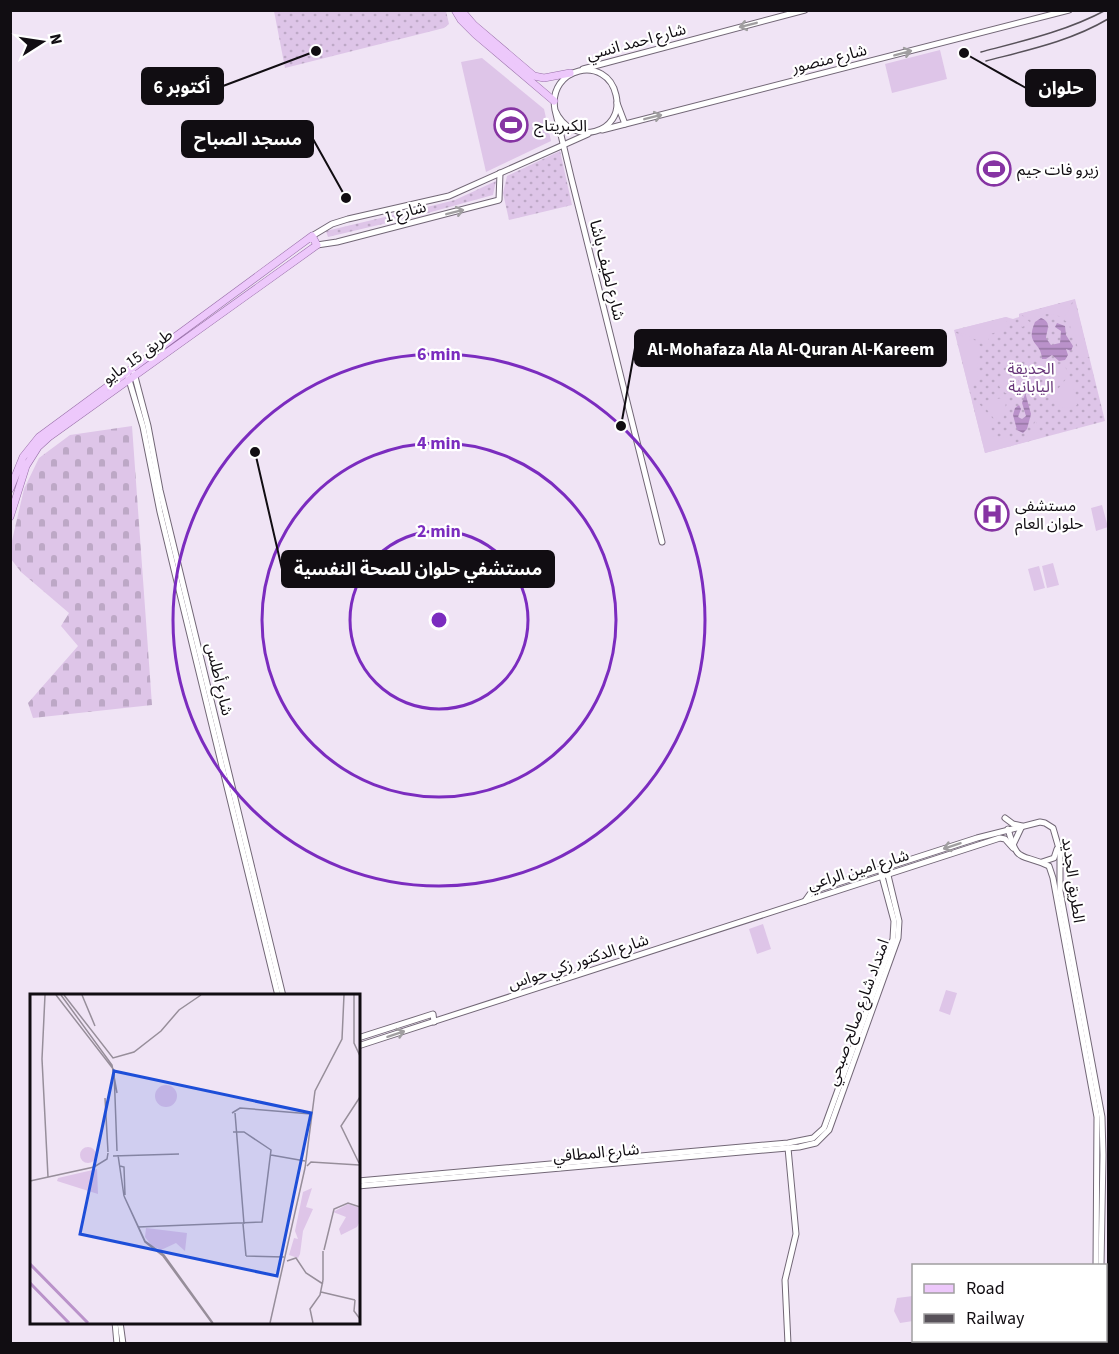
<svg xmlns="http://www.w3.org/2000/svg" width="1119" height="1354" font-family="'Source Sans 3','Noto Sans Arabic',sans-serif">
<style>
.grass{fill:url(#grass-dots)}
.cemetery{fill:url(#cemetery-stones)}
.garden{fill:#dec5e8}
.water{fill:url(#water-rules)}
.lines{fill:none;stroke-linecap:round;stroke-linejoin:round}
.minor-casing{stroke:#726776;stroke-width:7}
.major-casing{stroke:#986fa8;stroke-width:8}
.minor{stroke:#fff;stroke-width:5}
.major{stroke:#edc8fb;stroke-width:7}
.rail{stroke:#575159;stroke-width:1.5}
.oneway{stroke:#a09ea0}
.ring{fill:none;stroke:#7b2cbf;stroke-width:3}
.labels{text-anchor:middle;stroke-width:4.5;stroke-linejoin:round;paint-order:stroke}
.street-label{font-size:16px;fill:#110d12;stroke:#fff}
.poi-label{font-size:16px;fill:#110d12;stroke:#fff;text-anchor:start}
.park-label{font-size:16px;fill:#68367a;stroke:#fff}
.inset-river{fill:none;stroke:#ba92ca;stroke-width:3}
.inset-road{fill:none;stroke:#978e9a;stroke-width:1.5}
.view{fill:#1d4ed8;fill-opacity:0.15;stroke:#1d4ed8;stroke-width:3}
.inset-edge{fill:none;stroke:#110d12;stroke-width:3}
.centre{fill:#7b2cbf;stroke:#fff;stroke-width:3}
.ring-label{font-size:18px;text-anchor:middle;font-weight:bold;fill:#7b2cbf;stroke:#fff;stroke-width:4.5;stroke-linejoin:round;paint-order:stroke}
.leader{fill:none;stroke:#110d12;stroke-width:2}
.callout-dot{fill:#110d12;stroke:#fff;stroke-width:2}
.callout{fill:#110d12;stroke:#110d12;stroke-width:2}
.callout-label{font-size:18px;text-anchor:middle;font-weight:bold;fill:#fff}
</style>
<defs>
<pattern id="grass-dots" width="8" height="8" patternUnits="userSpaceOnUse" patternTransform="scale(1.5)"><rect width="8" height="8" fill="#dec5e8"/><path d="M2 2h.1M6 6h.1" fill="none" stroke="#bda8c6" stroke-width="1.8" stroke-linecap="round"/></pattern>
<pattern id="cemetery-stones" width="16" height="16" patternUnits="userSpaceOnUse" patternTransform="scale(1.5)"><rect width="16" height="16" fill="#dec5e8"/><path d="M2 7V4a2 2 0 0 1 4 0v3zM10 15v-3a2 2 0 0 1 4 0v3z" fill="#bda8c6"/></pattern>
<pattern id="water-rules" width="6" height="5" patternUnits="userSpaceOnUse" patternTransform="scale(1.5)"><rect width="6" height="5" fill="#ba92ca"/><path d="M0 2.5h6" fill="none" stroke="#9676a3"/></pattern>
</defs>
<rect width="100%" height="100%" fill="#f0e4f5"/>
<g class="grass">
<polygon points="274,11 446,11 449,24 444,28 285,68"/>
<polygon points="560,151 572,205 509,220 503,193 507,176"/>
<polygon points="496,181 493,195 424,214 423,208 455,200"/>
<polygon points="410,211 412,217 328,237 326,231"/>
<polygon points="1075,299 1105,421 985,453 954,330 1006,317 1013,319 1019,317 1019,314"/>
</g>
<polygon class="cemetery" points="132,426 152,705 33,718 28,703 78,646 61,626 69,613 21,572 11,559 11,545 24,489 39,458 70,435"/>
<g class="garden">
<polygon points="940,50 947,79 892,93 885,64"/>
<polygon points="482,58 544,109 551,141 486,172 461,62"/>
<path d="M 1073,300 L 1068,312 L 1063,318 C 1052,312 1042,313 1032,319 L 1021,315 L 1031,323 L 1022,327 L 1019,314 Z"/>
<polygon points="1075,301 1089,357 1083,358 1079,355 1076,340 1071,334 1070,324 1064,320"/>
<polygon points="1006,317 1008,318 1004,330 990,334 987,345 955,330"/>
<path d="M 955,332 L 984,348 C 977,355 976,372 978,381 L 969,389 Z"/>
<path d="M 1064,365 L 1069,374 C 1061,377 1057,386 1048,390 L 1050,381 L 1041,379 L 1040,373 L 1042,367 Z"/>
<polygon points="1003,374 1017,377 1023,396 1005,393 999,386 1002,384"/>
<polygon points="1071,377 1077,405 1074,407 1063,408 1047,393 1058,389 1066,379"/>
<polygon points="1007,397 1003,419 998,418 995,420 981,402"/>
<path d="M 972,401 L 977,401 L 993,421 L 990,430 L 993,436 L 999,439 L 1006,437 L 1013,443 C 1027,442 1030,431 1036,420 L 1040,438 L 985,453 Z"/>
<polygon points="1102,505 1108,527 1096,531 1091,508"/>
<polygon points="1053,563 1059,585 1047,588 1042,566"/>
<polygon points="1039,566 1045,588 1034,591 1028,569"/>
<polygon points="763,924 771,949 757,954 749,929"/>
<polygon points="946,990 957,993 950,1015 939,1011"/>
<polygon points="913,1296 913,1321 900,1323 894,1311 897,1298"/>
</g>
<g class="water">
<path d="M 1041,318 C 1052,322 1047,330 1046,338 L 1051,345 L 1060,343 L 1061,331 L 1055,327 L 1057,323 L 1065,326 L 1066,335 L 1073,346 L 1071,351 L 1066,349 L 1068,355 L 1065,360 L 1059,361 L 1052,355 L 1046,359 L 1042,359 C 1041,341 1025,345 1035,322 Z"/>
<polygon points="1022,381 1031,414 1027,429 1023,433 1017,430 1013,415 1015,408 1019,405 1021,409 1018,417 1022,419 1026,416 1022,403 1025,394 1021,382"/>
</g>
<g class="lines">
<defs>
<g id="minor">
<polyline points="583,69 805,10"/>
<polyline points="617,103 625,124"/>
<path d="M 555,110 C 571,148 625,134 616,95 C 607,54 547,67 555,110 L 571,177 L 662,542"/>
<polyline points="602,130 1069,10"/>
<polyline points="312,236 332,224 348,219 449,196 588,134"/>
<polyline points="317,245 337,242 499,200 500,173"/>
<polyline points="127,373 143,427 160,512 278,996"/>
<polyline points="134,373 148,426 160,490 283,996"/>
<polyline points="1005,818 1013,824 1022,826 1013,845"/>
<path d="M 1008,829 C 1018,865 1020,852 1049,866 L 1053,878 L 1097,1117 L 1096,1266"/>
<polyline points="1042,862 1054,858 1057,849"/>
<polyline points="805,901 810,894 819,889 977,838 1040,822 1045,823 1053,828 1060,852 1060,891 1102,1117 1103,1155 1101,1266"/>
<polyline points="358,1038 433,1014 434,1022"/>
<polyline points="358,1046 1000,838 1005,839 1013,848"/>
<polyline points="358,1181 788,1143 813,1138 824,1128 893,939 894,921 880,869"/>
<polyline points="358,1186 799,1147 816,1143 829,1130 898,938 899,921 886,867"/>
<polyline points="1106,1316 1108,1320"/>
<polyline points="115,1322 117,1344"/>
<polyline points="120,1322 123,1344"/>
<polyline points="1106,1326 1108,1330"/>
<polyline points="788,1344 785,1280 796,1234 788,1148"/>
</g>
<g id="major">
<polyline points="455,10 461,20 475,34 554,101"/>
<polyline points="461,10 474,25 534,76 544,78 570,73"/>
<polyline points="10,489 23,457 39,437 312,236 317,245 49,437 38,447 26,466 10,517"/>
</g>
</defs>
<use href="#minor" class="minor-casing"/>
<use href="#major" class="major-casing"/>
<use href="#minor" class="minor"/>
<use href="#major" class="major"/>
<g class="rail">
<path d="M 981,52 C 1023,41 1067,31 1106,10"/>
<path d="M 986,61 C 1028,50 1071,41 1108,19"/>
</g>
</g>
<defs><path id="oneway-shaft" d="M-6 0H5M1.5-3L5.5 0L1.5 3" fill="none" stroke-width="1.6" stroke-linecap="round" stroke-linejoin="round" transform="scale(1.5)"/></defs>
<g class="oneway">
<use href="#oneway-shaft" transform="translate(748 25) rotate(166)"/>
<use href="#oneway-shaft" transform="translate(903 53) rotate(-15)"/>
<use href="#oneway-shaft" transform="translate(653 117) rotate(-14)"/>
<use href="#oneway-shaft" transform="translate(455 212) rotate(-14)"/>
<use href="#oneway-shaft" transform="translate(952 846) rotate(162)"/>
<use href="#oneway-shaft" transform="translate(396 1034) rotate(-18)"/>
</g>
<g class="ring">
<circle cx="439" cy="620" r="89"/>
<circle cx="439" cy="620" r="177"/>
<circle cx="439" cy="620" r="266"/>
</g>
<defs>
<symbol id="stadium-ring" viewBox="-11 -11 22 22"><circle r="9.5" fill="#fff" stroke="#8634a3" stroke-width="1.5"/><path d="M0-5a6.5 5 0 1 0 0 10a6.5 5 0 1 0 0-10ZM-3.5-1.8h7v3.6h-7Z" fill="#8634a3"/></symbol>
<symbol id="hospital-ring" viewBox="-11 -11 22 22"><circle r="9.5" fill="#fff" stroke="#8634a3" stroke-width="1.5"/><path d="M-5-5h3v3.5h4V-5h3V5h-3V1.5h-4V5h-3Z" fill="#8634a3"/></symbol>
</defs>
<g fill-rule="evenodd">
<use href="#stadium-ring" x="492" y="106" width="38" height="38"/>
<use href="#stadium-ring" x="975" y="150" width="38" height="38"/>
<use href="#hospital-ring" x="973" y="495" width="38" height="38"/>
</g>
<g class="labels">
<g class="street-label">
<text transform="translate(636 41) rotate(-15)" y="6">شارع احمد انسي</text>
<text transform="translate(829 58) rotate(-14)" y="6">شارع منصور</text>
<text transform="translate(405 211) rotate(-15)" y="6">شارع 1</text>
<text transform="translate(608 270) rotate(76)" y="6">شارع لطيف باشا</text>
<text transform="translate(137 356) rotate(-36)" y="6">طريق 15 مايو</text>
<text transform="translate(220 679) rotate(77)" y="6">شارع أطلس</text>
<text transform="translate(858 869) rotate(-17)" y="6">شارع امين الراعي</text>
<text transform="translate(1074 880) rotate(82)" y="6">الطريق الجديد</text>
<text transform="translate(578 961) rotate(-18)" y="6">شارع الدكتور زكي حواس</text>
<text transform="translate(857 1012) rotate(-70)" y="6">امتداد شارع صالح صبحي</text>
<text transform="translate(596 1152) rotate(-5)" y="6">شارع المطافي</text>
</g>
<g class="poi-label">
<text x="534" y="131">الكبريتاج</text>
<text x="1017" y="175">زيرو فات جيم</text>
<text x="1015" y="511">مستشفى<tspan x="1015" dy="18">حلوان العام</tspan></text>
</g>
<g class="park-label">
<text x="1031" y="374">الحديقة<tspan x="1031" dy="18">اليابانية</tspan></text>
</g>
</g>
<g transform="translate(30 994)">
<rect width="330" height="330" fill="#f0e4f5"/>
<path d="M125 102a11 11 0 1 1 22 0a11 11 0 1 1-22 0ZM50 161a8 8 0 1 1 16 0a8 8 0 1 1-16 0ZM 67,175 L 68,200 L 27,187 L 28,184 ZM 282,194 L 276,213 L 283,215 L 273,237 L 270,260 L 268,264 L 259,261 L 264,244 L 268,245 L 265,237 L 273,198 ZM 318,210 L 330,214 L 330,227 L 327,233 L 311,241 L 309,235 L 316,223 L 303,218 Z" fill="#dec5e8"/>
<path d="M 116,234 L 157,239 L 155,257 L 146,249 L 131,256 L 122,252 L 115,243 Z" fill="#dec5e8"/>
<path class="inset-river" d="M 0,270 L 58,329M 0,289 L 39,329"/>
<path class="inset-road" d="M 15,1 L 12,65 L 18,183M 26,1 L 84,76 L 87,157M 31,1 L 82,71 L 87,99M 34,1 L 83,64 L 104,58 L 131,37 L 149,16 L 171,1M 52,1 L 65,32M 324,1 L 324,49 L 330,62M 75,104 L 78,158M 202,119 L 210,114 L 281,120M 205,119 L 214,230M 88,161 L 94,202M 241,161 L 275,167M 83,162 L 149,160M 329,169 L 311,132 L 330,103M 90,172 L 94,173 L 95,201M 277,172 L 281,168 L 329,171M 0,187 L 64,173 L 77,165 L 78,159M 213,230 L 216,262M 108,233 L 232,228 L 241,156 L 214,138 L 203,138M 294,256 L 304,215 L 318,209 L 330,213M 293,257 L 293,286M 216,262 L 254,263M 257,267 L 266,264 L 276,279 L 293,290M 291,298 L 325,306M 325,306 L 324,317 L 330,325M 182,329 L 133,262 L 115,248 L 94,202 L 115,247 L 134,261 L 183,329M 240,329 L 275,174 L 285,97 L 312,45 L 314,1M 283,329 L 280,315 L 290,301 L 293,286"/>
<path class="view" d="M 84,77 L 281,119 L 247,282 L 50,240 Z"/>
<rect width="330" height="330" class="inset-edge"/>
</g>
<circle cx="439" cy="620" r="9" class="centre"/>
<g class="ring-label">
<text x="439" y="360">6 min</text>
<text x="439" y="449">4 min</text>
<text x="439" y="537">2 min</text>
</g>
<path class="leader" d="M316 51L223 86M964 53L1026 88M346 198L313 139M621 426L635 348M255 452L282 569"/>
<g class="callout-dot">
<circle cx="316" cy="51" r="6"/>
<circle cx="964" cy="53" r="6"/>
<circle cx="346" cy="198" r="6"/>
<circle cx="621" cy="426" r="6"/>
<circle cx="255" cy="452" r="6"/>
</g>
<g class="callout">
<rect x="142" y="68" width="81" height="36" rx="6"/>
<rect x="1026" y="70" width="69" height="36" rx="6"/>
<rect x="182" y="121" width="131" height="36" rx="6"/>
<rect x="635" y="330" width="311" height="36" rx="6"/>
<rect x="282" y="551" width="272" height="36" rx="6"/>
</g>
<g class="callout-label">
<text x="182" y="93">6 أكتوبر</text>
<text x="1061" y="94">حلوان</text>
<text x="248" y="145">مسجد الصباح</text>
<text x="791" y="355">Al-Mohafaza Ala Al-Quran Al-Kareem</text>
<text x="418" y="575">مستشفي حلوان للصحة النفسية</text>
</g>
<rect width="1119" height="1354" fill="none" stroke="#110d12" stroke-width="24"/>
<rect x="912" y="1264" width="195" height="78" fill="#ffffff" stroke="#a09ea0" stroke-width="1.5"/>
<rect x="924" y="1284" width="30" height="9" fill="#edc8fb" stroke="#a09ea0" stroke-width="1.5"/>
<text x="966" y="1294" font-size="18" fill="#110d12">Road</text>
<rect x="924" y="1314" width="30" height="9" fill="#575159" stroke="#a09ea0" stroke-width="1.5"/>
<text x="966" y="1324" font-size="18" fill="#110d12">Railway</text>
<g transform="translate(42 42) rotate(78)" stroke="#ffffff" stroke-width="4.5" paint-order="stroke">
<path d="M0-4.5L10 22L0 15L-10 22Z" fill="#110d12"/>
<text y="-9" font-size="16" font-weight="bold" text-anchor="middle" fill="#110d12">N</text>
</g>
</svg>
